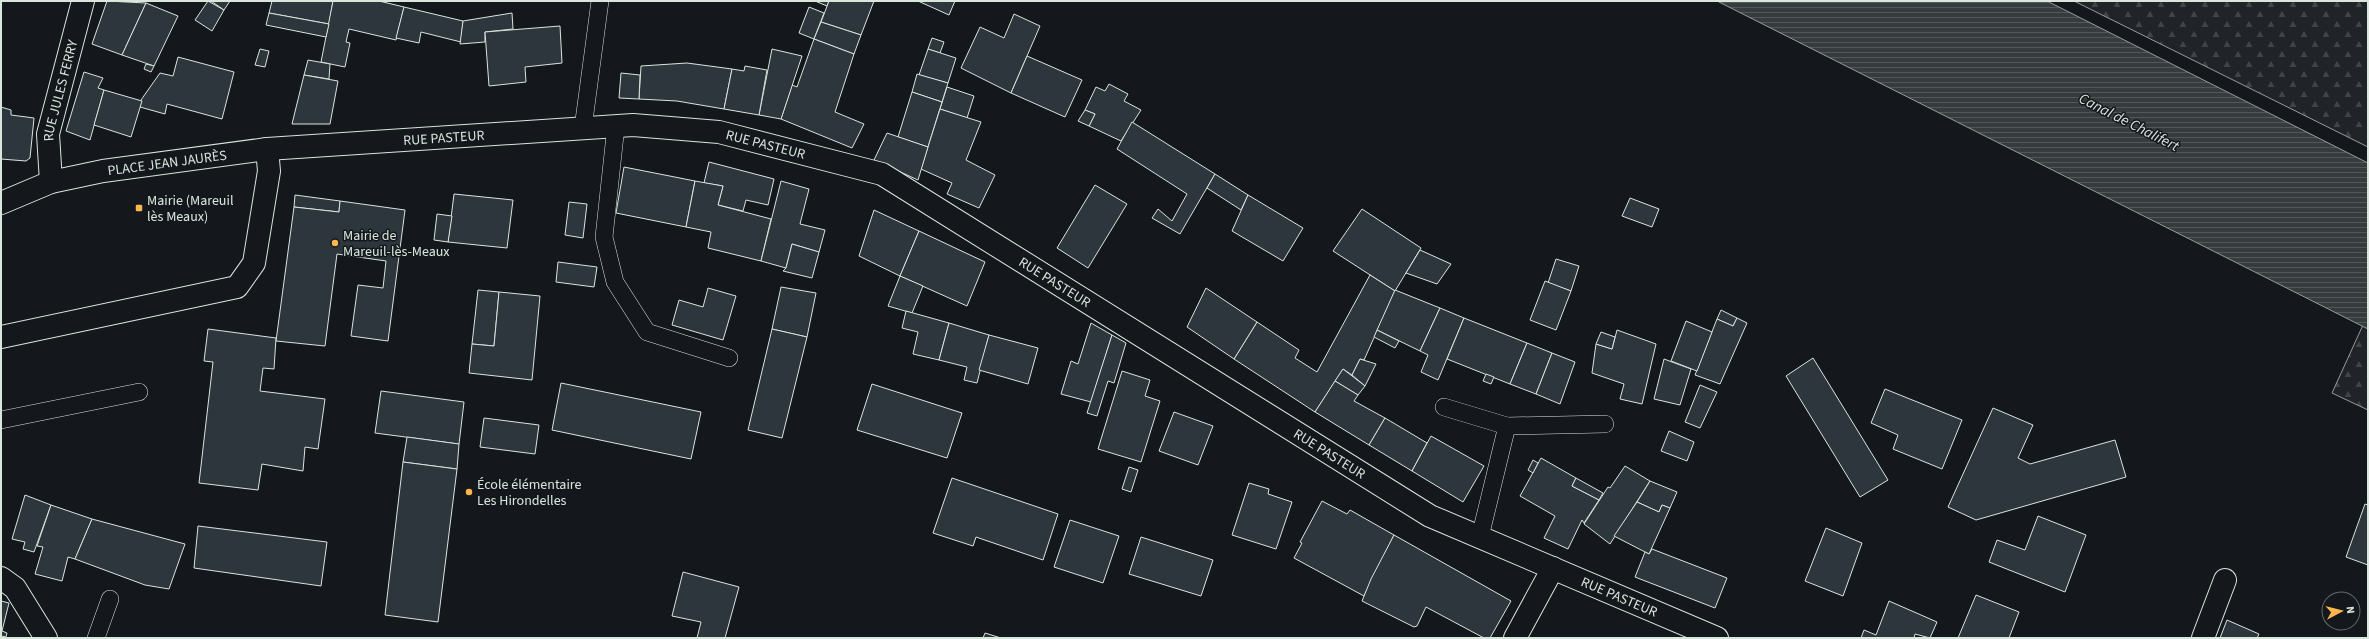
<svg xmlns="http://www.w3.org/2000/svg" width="2369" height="639" font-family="'Source Sans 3',sans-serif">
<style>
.forest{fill:url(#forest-firs);stroke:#939e99}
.water{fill:url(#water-rules);stroke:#939e99}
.building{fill:#2c363c;stroke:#d8e6dc}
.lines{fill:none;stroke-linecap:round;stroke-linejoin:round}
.service-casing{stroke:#d8e6dc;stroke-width:18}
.pedestrian-casing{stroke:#d8e6dc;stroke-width:24}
.minor-casing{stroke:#d8e6dc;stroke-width:24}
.tertiary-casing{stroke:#d8e6dc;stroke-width:24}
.service{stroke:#14181c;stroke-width:17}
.pedestrian{stroke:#14181c;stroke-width:22}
.minor{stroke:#14181c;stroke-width:22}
.tertiary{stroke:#14181c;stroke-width:22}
.poi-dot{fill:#ffb74d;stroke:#14181c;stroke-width:1.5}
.labels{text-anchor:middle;stroke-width:3;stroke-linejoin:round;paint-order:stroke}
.street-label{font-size:14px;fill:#d8e6dc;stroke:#14181c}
.poi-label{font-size:14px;fill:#d8e6dc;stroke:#14181c;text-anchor:start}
.water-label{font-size:15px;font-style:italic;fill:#d8e6dc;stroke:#14181c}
</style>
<defs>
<pattern id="forest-firs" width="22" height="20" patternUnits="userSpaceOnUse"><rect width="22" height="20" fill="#202428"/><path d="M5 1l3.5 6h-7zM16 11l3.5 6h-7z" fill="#404447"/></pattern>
<pattern id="water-rules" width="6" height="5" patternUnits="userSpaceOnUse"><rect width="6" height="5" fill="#363b3e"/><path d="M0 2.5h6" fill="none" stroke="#525759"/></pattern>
</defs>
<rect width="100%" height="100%" fill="#14181c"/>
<g class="forest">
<polygon points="2074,1 2368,1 2368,147"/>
<polygon points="2368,314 2368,410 2332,393"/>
</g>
<polygon class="water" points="1717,1 2047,1 2368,163 2368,329"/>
<g class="building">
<polygon points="107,1 146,3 122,55 92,44"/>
<polygon points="208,1 224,10 212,31 195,20"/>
<polygon points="211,1 230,1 224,10"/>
<polygon points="272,1 333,1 329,24 269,13"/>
<polygon points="333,1 379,1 404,7 396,40 349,29 346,42 350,43 345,67 321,62"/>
<polygon points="815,1 829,1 827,6"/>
<polygon points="829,1 874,1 861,35 821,22"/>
<polygon points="918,1 955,1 949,15"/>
<polygon points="146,3 178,16 154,66 122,55"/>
<polygon points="404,7 463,21 461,42 421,32 419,43 396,38"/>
<polygon points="809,7 824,13 814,39 799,33"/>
<polygon points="269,13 329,24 326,37 266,25"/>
<polygon points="512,13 513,29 485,32 485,42 460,44 463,21"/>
<polygon points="1014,14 1040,26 1011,93 961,68 980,27 1004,38"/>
<polygon points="821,22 861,35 854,54 814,39"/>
<polygon points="560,26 562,63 525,67 526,82 489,86 485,32"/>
<polygon points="932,38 944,42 940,53 928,49"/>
<polygon points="814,39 854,54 835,112 864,124 852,148 781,119 792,85 797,87"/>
<polygon points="260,49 269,51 265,67 255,65"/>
<polygon points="772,49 802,56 781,119 759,115"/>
<polygon points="928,49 956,58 948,83 919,75"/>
<polygon points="1027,56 1082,80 1065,117 1011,93"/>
<polygon points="178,57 234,72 222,119 167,104 165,114 140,107 141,100 160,73 173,76"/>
<polygon points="308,60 330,64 329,79 304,75"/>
<polygon points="687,63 732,69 724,109 677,101 639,99 641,66"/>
<polygon points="146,64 154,66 151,72 144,69"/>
<polygon points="745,66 767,70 759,115 724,109 732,69 744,71"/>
<polygon points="84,72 103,78 98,88 104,90 90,140 66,131"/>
<polygon points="621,73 640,75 639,99 619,98"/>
<polygon points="917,74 948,83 942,102 912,92"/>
<polygon points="304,75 338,81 330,124 292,124"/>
<polygon points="1109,84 1128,94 1124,101 1141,110 1121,141 1089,126 1095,114 1085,110 1096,87 1105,91"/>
<polygon points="947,87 974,96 967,118 940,109"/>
<polygon points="104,90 142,101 131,137 94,125"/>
<polygon points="912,92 942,102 928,147 898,137"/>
<polygon points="1,107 11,110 11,115 34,118 30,158 26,161 1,159"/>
<polygon points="940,109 981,122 966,160 995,175 979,208 947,194 952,183 921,169"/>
<polygon points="1085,110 1095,114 1089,126 1078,121"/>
<polygon points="1132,122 1215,174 1180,234 1152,218 1158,209 1172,221 1187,194 1117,149"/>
<polygon points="887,133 928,147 918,180 874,160"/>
<polygon points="709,162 774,179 768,205 746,200 743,211 718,205 723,186 704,183"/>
<polygon points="624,167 695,181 686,227 616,213"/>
<polygon points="1215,174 1248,195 1241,210 1207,188"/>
<polygon points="695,181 723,186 718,205 771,219 761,261 708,248 711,232 686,227"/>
<polygon points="781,181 809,189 800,224 825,230 819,252 792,244 786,268 761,261"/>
<polygon points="1095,185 1127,204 1088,268 1057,248"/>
<polygon points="454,194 513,200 507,248 448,242"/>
<polygon points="295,195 340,201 339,212 294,207"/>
<polygon points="1248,195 1303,228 1283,261 1232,231"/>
<polygon points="1630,198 1659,209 1652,227 1622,216"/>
<polygon points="340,201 405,210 388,341 351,336 358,285 383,288 386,261 337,254 325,346 276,341 294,207 339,212"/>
<polygon points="569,202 587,204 583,238 565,235"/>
<polygon points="1362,209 1421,248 1395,291 1333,251"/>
<polygon points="874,210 919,231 900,276 859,256"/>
<polygon points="437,214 452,216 448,242 434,240"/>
<polygon points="919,231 985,262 967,306 900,276"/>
<polygon points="792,244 819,252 812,278 783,271 786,268"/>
<polygon points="1420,250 1451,264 1437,284 1406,273"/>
<polygon points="1556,259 1579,266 1571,291 1548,283"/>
<polygon points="558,262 597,267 594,287 556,282"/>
<polygon points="1370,275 1395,291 1364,360 1360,359 1352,375 1343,369 1315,412 1234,359 1257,322 1299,350 1295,358 1317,372"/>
<polygon points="900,276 923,286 912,313 888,306"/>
<polygon points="1545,281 1571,291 1556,330 1530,320"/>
<polygon points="781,287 816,293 807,337 772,329"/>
<polygon points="708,288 736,296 723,340 672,325 679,300 703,307"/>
<polygon points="1206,288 1257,322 1234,359 1187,327"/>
<polygon points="478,290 499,292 494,346 472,344"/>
<polygon points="1395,290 1440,308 1420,351 1377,330"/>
<polygon points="499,292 540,296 532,380 469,373 472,344 494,346"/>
<polygon points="1440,308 1464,318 1438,380 1421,372 1428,355 1420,351"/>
<polygon points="1721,310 1737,318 1733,326 1717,319"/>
<polygon points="906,311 949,323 939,360 913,354 918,332 902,328"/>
<polygon points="1464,318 1527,343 1510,384 1447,359"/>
<polygon points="1737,318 1747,323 1720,384 1695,375 1717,319 1733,326"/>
<polygon points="1686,321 1712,332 1697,371 1671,361"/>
<polygon points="949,323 989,335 977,383 964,380 967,367 939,360"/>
<polygon points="1091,323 1112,335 1091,402 1061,394 1071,361 1078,364"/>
<polygon points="208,329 276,338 274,369 263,368 260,391 325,399 318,449 305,447 303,471 262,464 258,490 199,483 213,362 204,361"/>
<polygon points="772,329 807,337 782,438 748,430"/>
<polygon points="1377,330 1399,341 1395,348 1374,337"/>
<polygon points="1617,330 1656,344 1642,404 1620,399 1624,384 1592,373 1596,344 1612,349"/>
<polygon points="1601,332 1615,337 1612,349 1596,344"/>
<polygon points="989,335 1038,348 1028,384 979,370"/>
<polygon points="1112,335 1126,343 1114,383 1108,381 1097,416 1087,413"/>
<polygon points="1527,343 1552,353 1536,394 1510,384"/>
<polygon points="1552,353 1575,362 1560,404 1536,394"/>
<polygon points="1813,358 1888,480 1860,497 1786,376"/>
<polygon points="1360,359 1376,364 1365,386 1352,375"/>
<polygon points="1664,359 1691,369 1680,405 1654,399"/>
<polygon points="1343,369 1365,386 1358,395 1335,381"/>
<polygon points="1122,371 1150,380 1145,396 1160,401 1141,462 1098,449"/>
<polygon points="1486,374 1494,377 1491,384 1483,381"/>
<polygon points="1335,381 1358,395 1354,401 1385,418 1369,445 1315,412"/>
<polygon points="561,383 701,412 691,459 552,430"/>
<polygon points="872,384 962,413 947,458 857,430"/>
<polygon points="1700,385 1717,392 1700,428 1685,422"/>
<polygon points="1885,389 1962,420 1942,469 1893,449 1898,435 1871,423"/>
<polygon points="381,391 464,402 459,444 375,433"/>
<polygon points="1993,408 2033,425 2018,458 2030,464 2115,440 2126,477 1976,520 1948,507"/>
<polygon points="1174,412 1213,426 1198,465 1159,451"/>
<polygon points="484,418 539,425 535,454 480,447"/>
<polygon points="1385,418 1427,443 1412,471 1369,445"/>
<polygon points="1669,431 1694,442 1687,461 1661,451"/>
<polygon points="1431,436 1484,466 1463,502 1412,471"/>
<polygon points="407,437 459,444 457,469 403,462"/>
<polygon points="1541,458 1576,478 1572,486 1599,500 1584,523 1582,520 1568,549 1544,538 1555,516 1520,496"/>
<polygon points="1533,460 1538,463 1533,473 1528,470"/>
<polygon points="403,462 457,469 438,622 385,615"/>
<polygon points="1625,466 1650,481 1610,544 1584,524 1608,487 1610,488"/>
<polygon points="1129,467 1138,470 1131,492 1122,489"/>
<polygon points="952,478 1058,514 1043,560 976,537 973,546 933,533"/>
<polygon points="1576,478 1603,493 1599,500 1572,486"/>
<polygon points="1650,481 1677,492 1670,508 1662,505 1659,512 1637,502"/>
<polygon points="1249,483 1269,489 1268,494 1292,502 1276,549 1232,535"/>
<polygon points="25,495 51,505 34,552 23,549 25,542 12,539"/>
<polygon points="1322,501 1347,514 1350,510 1394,535 1364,596 1294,558 1302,543 1300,542"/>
<polygon points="1637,502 1659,512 1662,505 1670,508 1649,554 1614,536"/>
<polygon points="2365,504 2368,505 2368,565 2346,557"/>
<polygon points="51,505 92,519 75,559 68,557 62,581 35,574 43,547 37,546"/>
<polygon points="2038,516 2086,535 2065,592 1989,562 1997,540 2025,550"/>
<polygon points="92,519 185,544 169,589 145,585 75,559"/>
<polygon points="1070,520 1119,536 1103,583 1054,567"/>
<polygon points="198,526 327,542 321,586 194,568"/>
<polygon points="1826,528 1862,543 1843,596 1805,581"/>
<polygon points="1394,535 1511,601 1490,638 1484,638 1426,607 1417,626 1414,627 1362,601 1371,579"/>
<polygon points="1141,537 1213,560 1201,596 1129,574"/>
<polygon points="1652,549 1727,578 1715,608 1635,577 1645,552 1649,554"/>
<polygon points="683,572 739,587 725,638 697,638 701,622 672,616"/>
<polygon points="1976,595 2019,612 2009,638 1958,638"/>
<polygon points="1,601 9,603 2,631 7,633 6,637 1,636"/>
<polygon points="1889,601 1937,622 1930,638 1915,634 1914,638 1861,638 1864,630 1876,635"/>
<polygon points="2227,620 2259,634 2257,638 2220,638"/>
<polygon points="985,633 1001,638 983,638"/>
</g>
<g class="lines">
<defs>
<g id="service">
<polyline points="616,126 604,237 615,282 647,332 729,358"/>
<polyline points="583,128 600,1"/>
<polyline points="1444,407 1507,426 1605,424"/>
<polyline points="1,420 139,392"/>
<polyline points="1480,537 1507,426"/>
<polyline points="96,638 110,599"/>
</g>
<polyline id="pedestrian" points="1,337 237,287 254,263 269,171 267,149"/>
<g id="minor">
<path id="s1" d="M 51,182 L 48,134 L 83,1"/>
<polyline points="1,578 15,588 46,638"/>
<polyline points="1515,638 1553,568"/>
<polyline points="2203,638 2225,580"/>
</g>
<g id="tertiary">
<path id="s2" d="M 1,203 L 51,182 L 103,171 L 267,149 L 633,125 L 719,132 L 882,174 L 1430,516 L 1717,638"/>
</g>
</defs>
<use href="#service" class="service-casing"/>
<use href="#pedestrian" class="pedestrian-casing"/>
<use href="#minor" class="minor-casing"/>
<use href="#tertiary" class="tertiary-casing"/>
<use href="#service" class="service"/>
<use href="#pedestrian" class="pedestrian"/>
<use href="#minor" class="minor"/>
<use href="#tertiary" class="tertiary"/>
</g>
<g class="poi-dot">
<rect x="135" y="204" width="8" height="8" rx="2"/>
<circle cx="335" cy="243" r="4"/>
<circle cx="469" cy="492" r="4"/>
</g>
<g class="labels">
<g class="street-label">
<text dy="5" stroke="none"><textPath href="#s1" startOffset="93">RUE JULES FERRY</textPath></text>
<text dy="5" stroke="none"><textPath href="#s2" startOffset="450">RUE PASTEUR</textPath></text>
<text dy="5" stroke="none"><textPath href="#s2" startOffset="774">RUE PASTEUR</textPath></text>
<text dy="5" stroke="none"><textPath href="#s2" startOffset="172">PLACE JEAN JAURÈS</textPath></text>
<text dy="5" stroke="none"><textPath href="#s2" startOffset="1098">RUE PASTEUR</textPath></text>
<text dy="5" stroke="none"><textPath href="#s2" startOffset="1422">RUE PASTEUR</textPath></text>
<text dy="5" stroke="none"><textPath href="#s2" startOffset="1746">RUE PASTEUR</textPath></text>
</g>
<g class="poi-label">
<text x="147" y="205">Mairie (Mareuil<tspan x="147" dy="16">lès Meaux)</tspan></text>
<text x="343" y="240">Mairie de<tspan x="343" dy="16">Mareuil-lès-Meaux</tspan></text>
<text x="477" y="489">École élémentaire<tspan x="477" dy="16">Les Hirondelles</tspan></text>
</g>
<g class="water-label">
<text transform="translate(2129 122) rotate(27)" y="5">Canal de Chalifert</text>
</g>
</g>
<rect width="2369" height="639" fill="none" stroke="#d8e6dc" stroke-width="4"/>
<g transform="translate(2341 611) rotate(83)"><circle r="19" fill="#14181c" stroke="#626a69"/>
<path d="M0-3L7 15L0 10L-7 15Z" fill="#ffb74d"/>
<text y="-6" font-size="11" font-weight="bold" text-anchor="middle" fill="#d8e6dc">N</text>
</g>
</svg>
